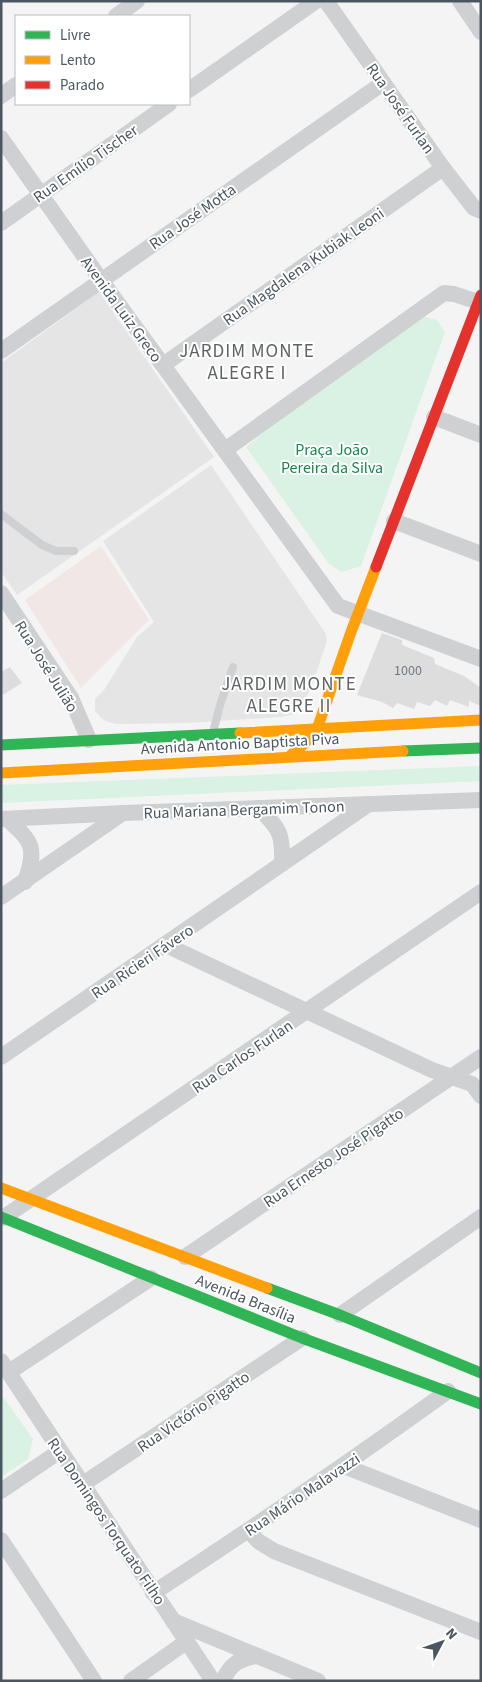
<svg xmlns="http://www.w3.org/2000/svg" width="482" height="1682" font-family="'Source Sans 3',sans-serif">
<style>
.education{fill:#e6e5e6}
.medical{fill:#f1e7e6}
.green{fill:#d9f2e3}
.building{fill:#ddddde}
.lines{fill:none;stroke-linecap:round;stroke-linejoin:round}
.lane{stroke:#ced0d2;stroke-width:8}
.street{stroke:#ced0d2;stroke-width:16}
.fast{stroke:#30b455;stroke-width:11}
.slow{stroke:#ff9f0a;stroke-width:11}
.jam{stroke:#e5322d;stroke-width:11}
.labels{text-anchor:middle;stroke-width:4;stroke-linejoin:round;paint-order:stroke}
.number-label{font-size:14px;fill:#707881}
.street-label{font-size:16px;fill:#4a5661;stroke:#fff}
.park-label{font-size:16px;fill:#17864f;stroke:#fff}
.quarter-label{font-size:19px;letter-spacing:1px;fill:#5f6368;stroke:#fff}
</style>
<rect width="100%" height="100%" fill="#f4f4f4"/>
<g class="education">
<polygon points="99,292 214,457 17,595 1,572 1,363"/>
<polygon points="211,465 326,634 327,640 324,650 311,688 300,709 292,715 280,717 187,723 116,724 106,721 101,718 95,711 95,699 104,690 137,637 154,622 103,541"/>
</g>
<polygon class="medical" points="101,546 149,620 81,688 25,600"/>
<g class="green">
<polygon points="422,316 437,320 445,332 361,566 342,572 329,564 246,447 277,421"/>
<polygon points="481,766 481,781 1,803 1,785"/>
<polygon points="1,1394 33,1439 28,1459 1,1477"/>
</g>
<g class="building">
<polygon points="382,633 402,640 402,645 434,658 435,664 464,676 481,688 481,706 469,701 469,707 450,700 447,706 435,700 430,706 417,702 414,709 397,703 393,708 382,702 357,695"/>
<polygon points="10,667 22,683 1,696 1,672"/>
</g>
<g class="lines">
<g class="lane">
<polyline points="1,514 42,545 56,551 74,551"/>
<polyline points="213,732 221,702 233,667"/>
</g>
<g class="street">
<polyline points="326,1 443,168 474,208 481,211"/>
<polyline points="460,1 481,32"/>
<polyline points="116,16 137,1"/>
<polyline points="189,90 316,1"/>
<polyline points="1,96 16,85"/>
<polyline points="1,138 101,280 338,606 481,659"/>
<polyline points="1,223 169,104"/>
<polyline points="1,351 383,83"/>
<polyline points="163,365 443,168"/>
<polyline points="434,417 481,435"/>
<polyline points="225,450 444,293 454,294 478,302"/>
<polyline points="394,521 481,554"/>
<polyline points="1,593 71,698 89,740"/>
<path d="M 259,808 C 280,830 283,833 282,864"/>
<polyline points="1,819 124,813 481,800"/>
<path d="M 7,819 C 33,842 37,848 25,882"/>
<polyline points="1,897 123,813"/>
<polyline points="166,945 432,1070 472,1084 481,1096"/>
<polyline points="1,1057 369,804"/>
<polyline points="3,1218 481,892"/>
<polyline points="185,1257 481,1057"/>
<polyline points="340,1315 481,1217"/>
<polyline points="1,1361 213,1681"/>
<polyline points="9,1372 151,1278"/>
<polyline points="344,1466 481,1520"/>
<polyline points="83,1484 302,1338"/>
<polyline points="1,1491 60,1451"/>
<polyline points="249,1531 258,1541 274,1551 481,1632"/>
<polyline points="1,1540 94,1681"/>
<path d="M 153,1593 C 253,1528 351,1461 448,1391"/>
<polyline points="173,1621 318,1681"/>
<polyline points="131,1681 186,1642"/>
<path d="M 223,1681 C 230,1664 239,1659 256,1656"/>
</g>
<g class="fast">
<polyline points="1,745 240,733"/>
<polyline points="403,751 481,748"/>
<polyline points="1,1217 302,1338 481,1404"/>
<polyline points="267,1288 340,1315 481,1373"/>
</g>
<g class="slow">
<polyline points="240,733 481,720"/>
<polyline points="290,756 305,743 317,729 351,632 376,567"/>
<polyline points="1,773 403,751"/>
<polyline points="1,1188 267,1288"/>
</g>
<polyline class="jam" points="376,567 481,295"/>
</g>
<g class="labels">
<g class="number-label">
<text x="408" y="675">1000</text>
</g>
<g class="street-label">
<text transform="translate(401 108) rotate(55)" y="6">Rua José Furlan</text>
<text transform="translate(85 163) rotate(-35)" y="6">Rua Emílio Tischer</text>
<text transform="translate(192 216) rotate(-35)" y="6">Rua José Motta</text>
<text transform="translate(303 266) rotate(-35)" y="6">Rua Magdalena Kubiak Leoni</text>
<text transform="translate(122 309) rotate(54)" y="6">Avenida Luiz Greco</text>
<text transform="translate(47 666) rotate(58)" y="6">Rua José Julião</text>
<text transform="translate(240 743) rotate(-3)" y="6">Avenida Antonio Baptista Piva</text>
<text transform="translate(244 809) rotate(-2)" y="6">Rua Mariana Bergamim Tonon</text>
<text transform="translate(142 961) rotate(-34)" y="6">Rua Ricieri Fávero</text>
<text transform="translate(242 1056) rotate(-34)" y="6">Rua Carlos Furlan</text>
<text transform="translate(333 1157) rotate(-34)" y="6">Rua Ernesto José Pigatto</text>
<text transform="translate(246 1298) rotate(22)" y="6">Avenida Brasília</text>
<text transform="translate(193 1411) rotate(-34)" y="6">Rua Victório Pigatto</text>
<text transform="translate(302 1494) rotate(-34)" y="6">Rua Mário Malavazzi</text>
<text transform="translate(107 1521) rotate(56)" y="6">Rua Domingos Torquato Filho</text>
</g>
<g class="park-label">
<text x="332" y="455">Praça João<tspan x="332" dy="18">Pereira da Silva</tspan></text>
</g>
<g class="quarter-label">
<text x="247" y="357">JARDIM MONTE<tspan x="247" dy="22">ALEGRE I</tspan></text>
<text x="289" y="690">JARDIM MONTE<tspan x="289" dy="22">ALEGRE II</tspan></text>
</g>
</g>
<rect width="482" height="1682" fill="none" stroke="#4a5661" stroke-width="5"/>
<rect x="15" y="15" width="175" height="90" fill="#ffffff" stroke="#b7bbc0"/>
<rect x="25" y="31" width="25" height="8" fill="#30b455" stroke="#b7bbc0"/>
<text x="60" y="40" font-size="15" fill="#4a5661">Livre</text>
<rect x="25" y="56" width="25" height="8" fill="#ff9f0a" stroke="#b7bbc0"/>
<text x="60" y="65" font-size="15" fill="#4a5661">Lento</text>
<rect x="25" y="81" width="25" height="8" fill="#e5322d" stroke="#b7bbc0"/>
<text x="60" y="90" font-size="15" fill="#4a5661">Parado</text>
<g transform="translate(442 1642) rotate(49)" stroke="#ffffff" stroke-width="4" paint-order="stroke">
<path d="M0-4L9 19L0 12L-9 19Z" fill="#4a5661"/>
<text y="-8" font-size="14" font-weight="bold" text-anchor="middle" fill="#4a5661">N</text>
</g>
</svg>
